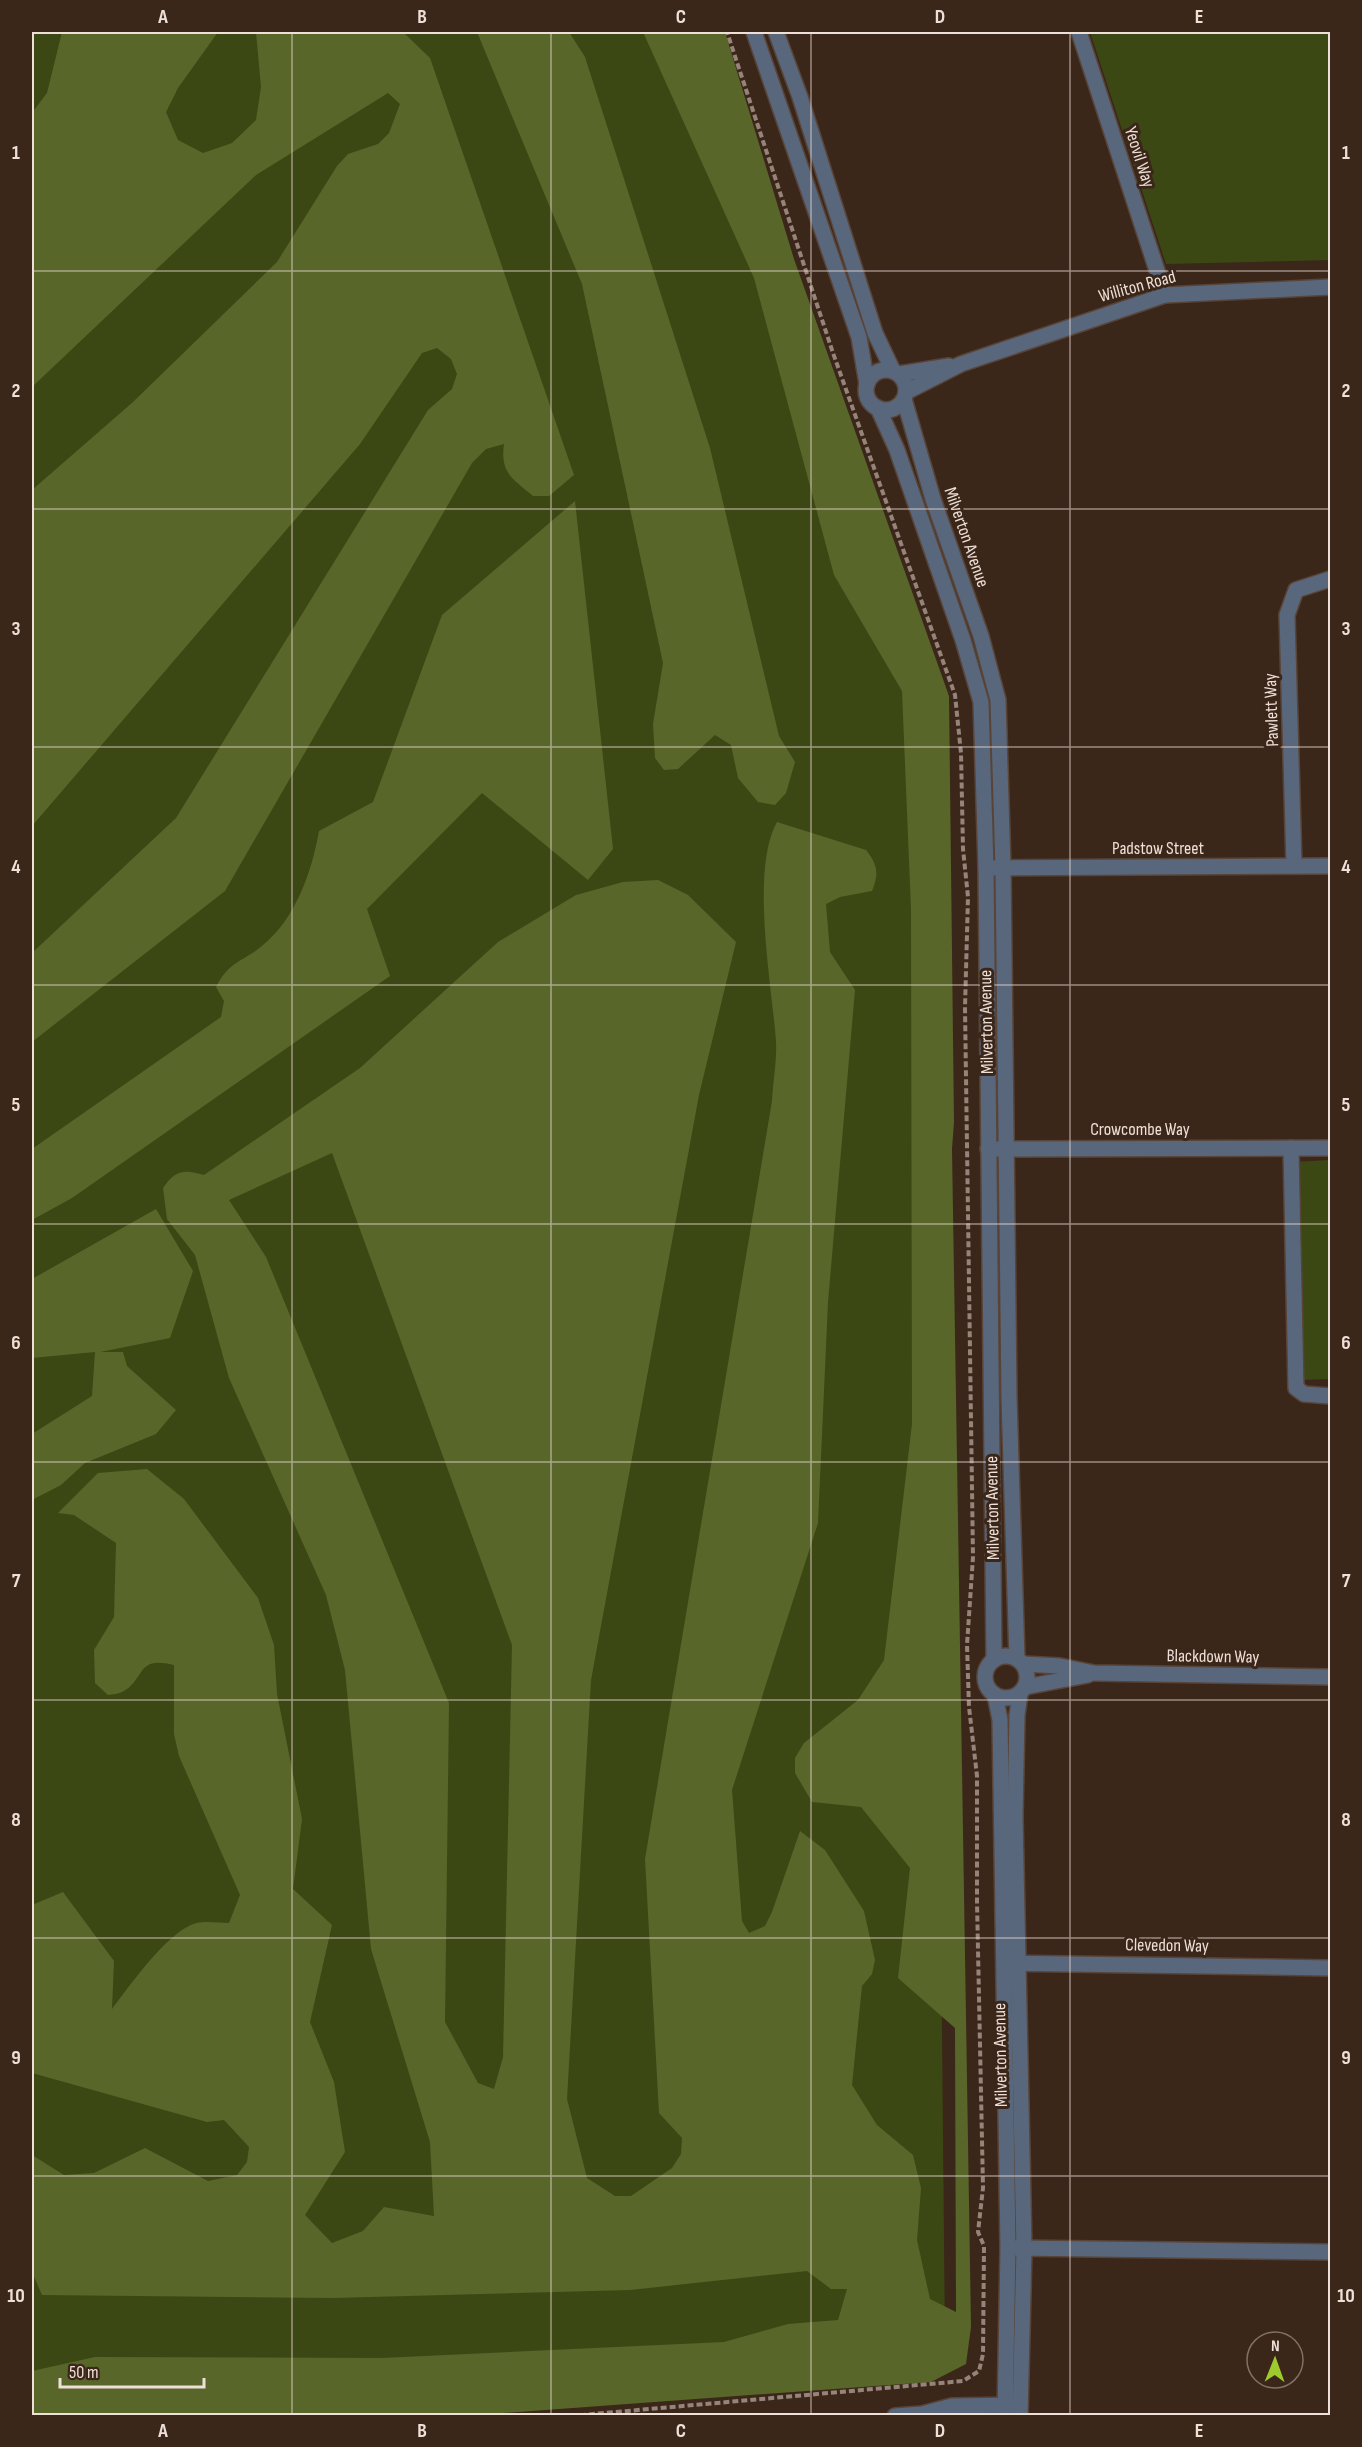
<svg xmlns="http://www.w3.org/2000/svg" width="1362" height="2447" font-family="'Sofia Sans Condensed',sans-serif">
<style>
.green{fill:#3c4814}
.forest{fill:#58662a;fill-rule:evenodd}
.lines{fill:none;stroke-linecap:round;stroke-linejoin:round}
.minor-casing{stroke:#584438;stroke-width:18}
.tertiary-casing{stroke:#584438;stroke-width:18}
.path{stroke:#96847a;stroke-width:4;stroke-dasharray:6 3;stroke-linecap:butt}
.minor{stroke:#59677c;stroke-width:15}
.tertiary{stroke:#59677c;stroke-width:15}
.grid{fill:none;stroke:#eedfd7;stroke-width:1.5;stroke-opacity:0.55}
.labels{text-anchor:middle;stroke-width:6;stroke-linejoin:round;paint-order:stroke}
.street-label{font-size:18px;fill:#eedfd7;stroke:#3b261a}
.neatline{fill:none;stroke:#eedfd7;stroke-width:2}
.grid-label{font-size:20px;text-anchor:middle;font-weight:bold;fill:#eedfd7}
</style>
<rect width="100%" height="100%" fill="#3b261a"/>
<g class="green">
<polygon points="32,32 694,32 929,698 945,2342 32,2416"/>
<polygon points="1090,32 1330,32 1330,260 1166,264"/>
<polygon points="1330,1160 1330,1379 1300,1380 1292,1162"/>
</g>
<g class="forest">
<path d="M 62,32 L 218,32 L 178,88 L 166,112 L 178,140 L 203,153 L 232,143 L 256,120 L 261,87 L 256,32 L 403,32 L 430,58 L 574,475 L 549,496 L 533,496 C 512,478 500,473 504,444 L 486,449 L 472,463 L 225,891 L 32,1042 L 32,953 L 176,818 L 428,410 L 452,389 L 457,374 L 451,359 L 437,348 L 422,353 L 360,444 L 32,826 L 32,490 L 133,402 L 277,262 L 337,166 L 348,154 L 378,144 L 389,133 L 400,104 L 388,93 L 256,175 L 32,387 L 32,113 L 47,93 Z"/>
<polygon points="477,32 569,32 585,57 710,448 779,736 795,762 786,793 775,805 758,802 738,778 731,745 715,735 678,769 664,770 655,758 653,724 663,663 582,284"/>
<path d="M 643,32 L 725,32 L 794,259 L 949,696 L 954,1122 L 952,1149 L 971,2327 L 966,2364 L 931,2382 L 476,2415 L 32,2415 L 32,2371 L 95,2357 L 382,2358 L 724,2342 L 788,2324 L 838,2320 L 847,2289 L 831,2289 L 807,2271 L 630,2290 L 333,2298 L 42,2295 L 32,2272 L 32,2155 L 64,2175 L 94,2173 L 145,2148 L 208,2181 L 237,2175 L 247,2162 L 249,2147 L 224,2120 L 207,2122 L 32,2073 L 32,1905 L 63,1892 L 114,1961 L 112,2009 C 130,1986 168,1930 197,1923 C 206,1921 219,1923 229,1923 L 240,1895 L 179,1756 L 174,1734 L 174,1665 C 135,1655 146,1680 122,1692 C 118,1694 112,1694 108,1695 L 95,1683 L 94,1650 L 114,1617 L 116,1543 L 74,1515 L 58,1513 L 98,1473 L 147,1469 L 184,1499 L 258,1598 L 274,1645 L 277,1694 L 302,1819 L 293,1889 L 332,1925 L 310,2022 L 334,2082 L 345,2152 L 305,2215 L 332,2243 L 363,2231 L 384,2207 L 434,2216 L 430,2142 L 371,1949 L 345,1670 L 326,1595 L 229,1378 L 195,1255 L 167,1219 L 163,1188 C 175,1170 184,1169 204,1175 L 360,1068 L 498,942 L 576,895 L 623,882 L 658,880 L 688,895 L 736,942 L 699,1095 L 591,1680 L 567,2099 L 587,2178 L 615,2196 L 631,2196 L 672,2168 L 681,2154 L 682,2138 L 659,2113 L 645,1859 L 772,1101 C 773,1082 777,1061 776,1041 C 772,986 750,870 777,822 L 866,850 C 878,865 879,874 872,891 L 840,897 L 826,904 L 830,952 L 855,990 L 828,1302 L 818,1523 L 732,1790 L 742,1921 L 749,1933 L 765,1926 L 772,1912 L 800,1831 L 825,1850 L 864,1911 L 875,1960 L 872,1974 L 862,1986 L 852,2085 L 877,2125 L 913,2155 L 921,2188 L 917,2240 L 930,2299 L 956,2312 L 955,2028 L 898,1978 L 910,1868 L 861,1807 L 812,1802 L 795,1773 L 795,1758 L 804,1743 L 858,1700 L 884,1660 L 912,1424 L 911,909 L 902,691 L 834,575 L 754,278 ZM 332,1153 L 512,1645 L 503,2057 L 494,2089 L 478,2083 L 445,2022 L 449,1703 L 266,1257 L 229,1200 Z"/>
<path d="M 575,501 L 613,849 L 588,880 L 482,793 L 367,909 L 390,976 L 72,1198 L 32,1220 L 32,1149 L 221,1017 L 224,1001 L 216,987 C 230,960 242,963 263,945 C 296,918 312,871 319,831 L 373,802 L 442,615 Z"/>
<polygon points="156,1209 193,1271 170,1338 100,1352 123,1352 127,1366 176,1410 156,1434 85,1463 61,1485 32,1500 32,1434 92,1396 95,1352 32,1358 32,1279"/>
</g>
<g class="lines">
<defs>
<g id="minor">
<polyline points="1079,32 1165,295"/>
<polyline points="899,374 949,366"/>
<polyline points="906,392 961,364 1165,295 1330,287"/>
<polyline points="1294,866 1287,615 1296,590 1330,579"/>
<polyline points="986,868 1330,866"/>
<polyline points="1291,1148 1296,1388 1304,1394 1330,1396"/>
<polyline points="988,1149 1330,1148"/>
<polyline points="1023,1664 1060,1666 1094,1673 1330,1677"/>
<polyline points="1025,1687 1088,1675"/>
<polyline points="1005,1963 1330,1968"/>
<polyline points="1008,2248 1330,2252"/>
<polyline points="895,2416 922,2414 952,2406 1017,2405"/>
</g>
<g id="tertiary">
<polyline points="754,32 859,337 867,384"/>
<polyline points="776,32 800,97 875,333 893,371"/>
<circle cx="886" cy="390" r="20"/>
<polyline points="904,399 933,499 981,636 998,700 1003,868 1009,1397 1017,1659"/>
<polyline points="878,408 897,450 963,640 981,702 986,868 994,1660"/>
<circle cx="1006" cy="1677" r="21"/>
<polyline points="1020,1694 1017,1715 1015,1817 1024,2249 1020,2416"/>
<polyline points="995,1695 1000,1720 1008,2248 1005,2416"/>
</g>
</defs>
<use href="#minor" class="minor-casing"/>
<use href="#tertiary" class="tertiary-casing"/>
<polyline class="path" points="571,2416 963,2381 979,2371 983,2354 984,2246 978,2232 983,2188 977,1902 977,1776 969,1707 967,1645 973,1557 965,1008 968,897 963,849 961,753 955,695 833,353 727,32"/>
<use href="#minor" class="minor"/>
<use href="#tertiary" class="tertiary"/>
</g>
<path class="grid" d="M 292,32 L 292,2416M 551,32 L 551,2416M 811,32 L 811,2416M 1070,32 L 1070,2416M 32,271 L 1330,271M 32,509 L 1330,509M 32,747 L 1330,747M 32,985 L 1330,985M 32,1224 L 1330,1224M 32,1462 L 1330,1462M 32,1700 L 1330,1700M 32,1938 L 1330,1938M 32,2176 L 1330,2176"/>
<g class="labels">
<g class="street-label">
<text transform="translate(1140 157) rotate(72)" y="6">Yeovil Way</text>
<text transform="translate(1137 286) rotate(-15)" y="6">Williton Road</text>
<text transform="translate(967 537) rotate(71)" y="6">Milverton Avenue</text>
<text transform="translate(1271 710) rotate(-92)" y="6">Pawlett Way</text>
<text x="1158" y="854">Padstow Street</text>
<text transform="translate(986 1022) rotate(-91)" y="6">Milverton Avenue</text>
<text x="1140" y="1135">Crowcombe Way</text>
<text transform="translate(992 1508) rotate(-91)" y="6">Milverton Avenue</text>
<text transform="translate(1213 1656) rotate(1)" y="6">Blackdown Way</text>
<text transform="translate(1167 1945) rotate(1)" y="6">Clevedon Way</text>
<text transform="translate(1000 2055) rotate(-91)" y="6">Milverton Avenue</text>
</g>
</g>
<rect width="1362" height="2447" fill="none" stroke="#3b261a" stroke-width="66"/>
<g transform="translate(1275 2360) rotate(1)"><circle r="28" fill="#3b261a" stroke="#837066" stroke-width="1.5"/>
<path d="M0-4.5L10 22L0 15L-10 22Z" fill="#9eca2e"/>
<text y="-9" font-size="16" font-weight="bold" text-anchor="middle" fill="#eedfd7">N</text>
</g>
<path d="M60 2378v9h144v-9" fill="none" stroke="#eedfd7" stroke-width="3"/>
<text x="69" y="2378" font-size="18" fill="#eedfd7" stroke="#3b261a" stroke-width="4.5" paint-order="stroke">50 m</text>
<rect x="33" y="33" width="1296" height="2381" class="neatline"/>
<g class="grid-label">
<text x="163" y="23">A</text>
<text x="422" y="23">B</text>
<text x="681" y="23">C</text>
<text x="940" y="23">D</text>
<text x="1199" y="23">E</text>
<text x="16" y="159">1</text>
<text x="1346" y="159">1</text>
<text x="16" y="397">2</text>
<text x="1346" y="397">2</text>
<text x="16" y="635">3</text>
<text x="1346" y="635">3</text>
<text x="16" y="873">4</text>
<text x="1346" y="873">4</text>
<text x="16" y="1111">5</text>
<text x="1346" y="1111">5</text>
<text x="16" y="1349">6</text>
<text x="1346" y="1349">6</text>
<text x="16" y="1587">7</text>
<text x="1346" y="1587">7</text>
<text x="16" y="1826">8</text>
<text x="1346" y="1826">8</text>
<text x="16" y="2064">9</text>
<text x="1346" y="2064">9</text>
<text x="16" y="2302">10</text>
<text x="1346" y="2302">10</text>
<text x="163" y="2437">A</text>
<text x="422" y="2437">B</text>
<text x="681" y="2437">C</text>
<text x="940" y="2437">D</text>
<text x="1199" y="2437">E</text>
</g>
</svg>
